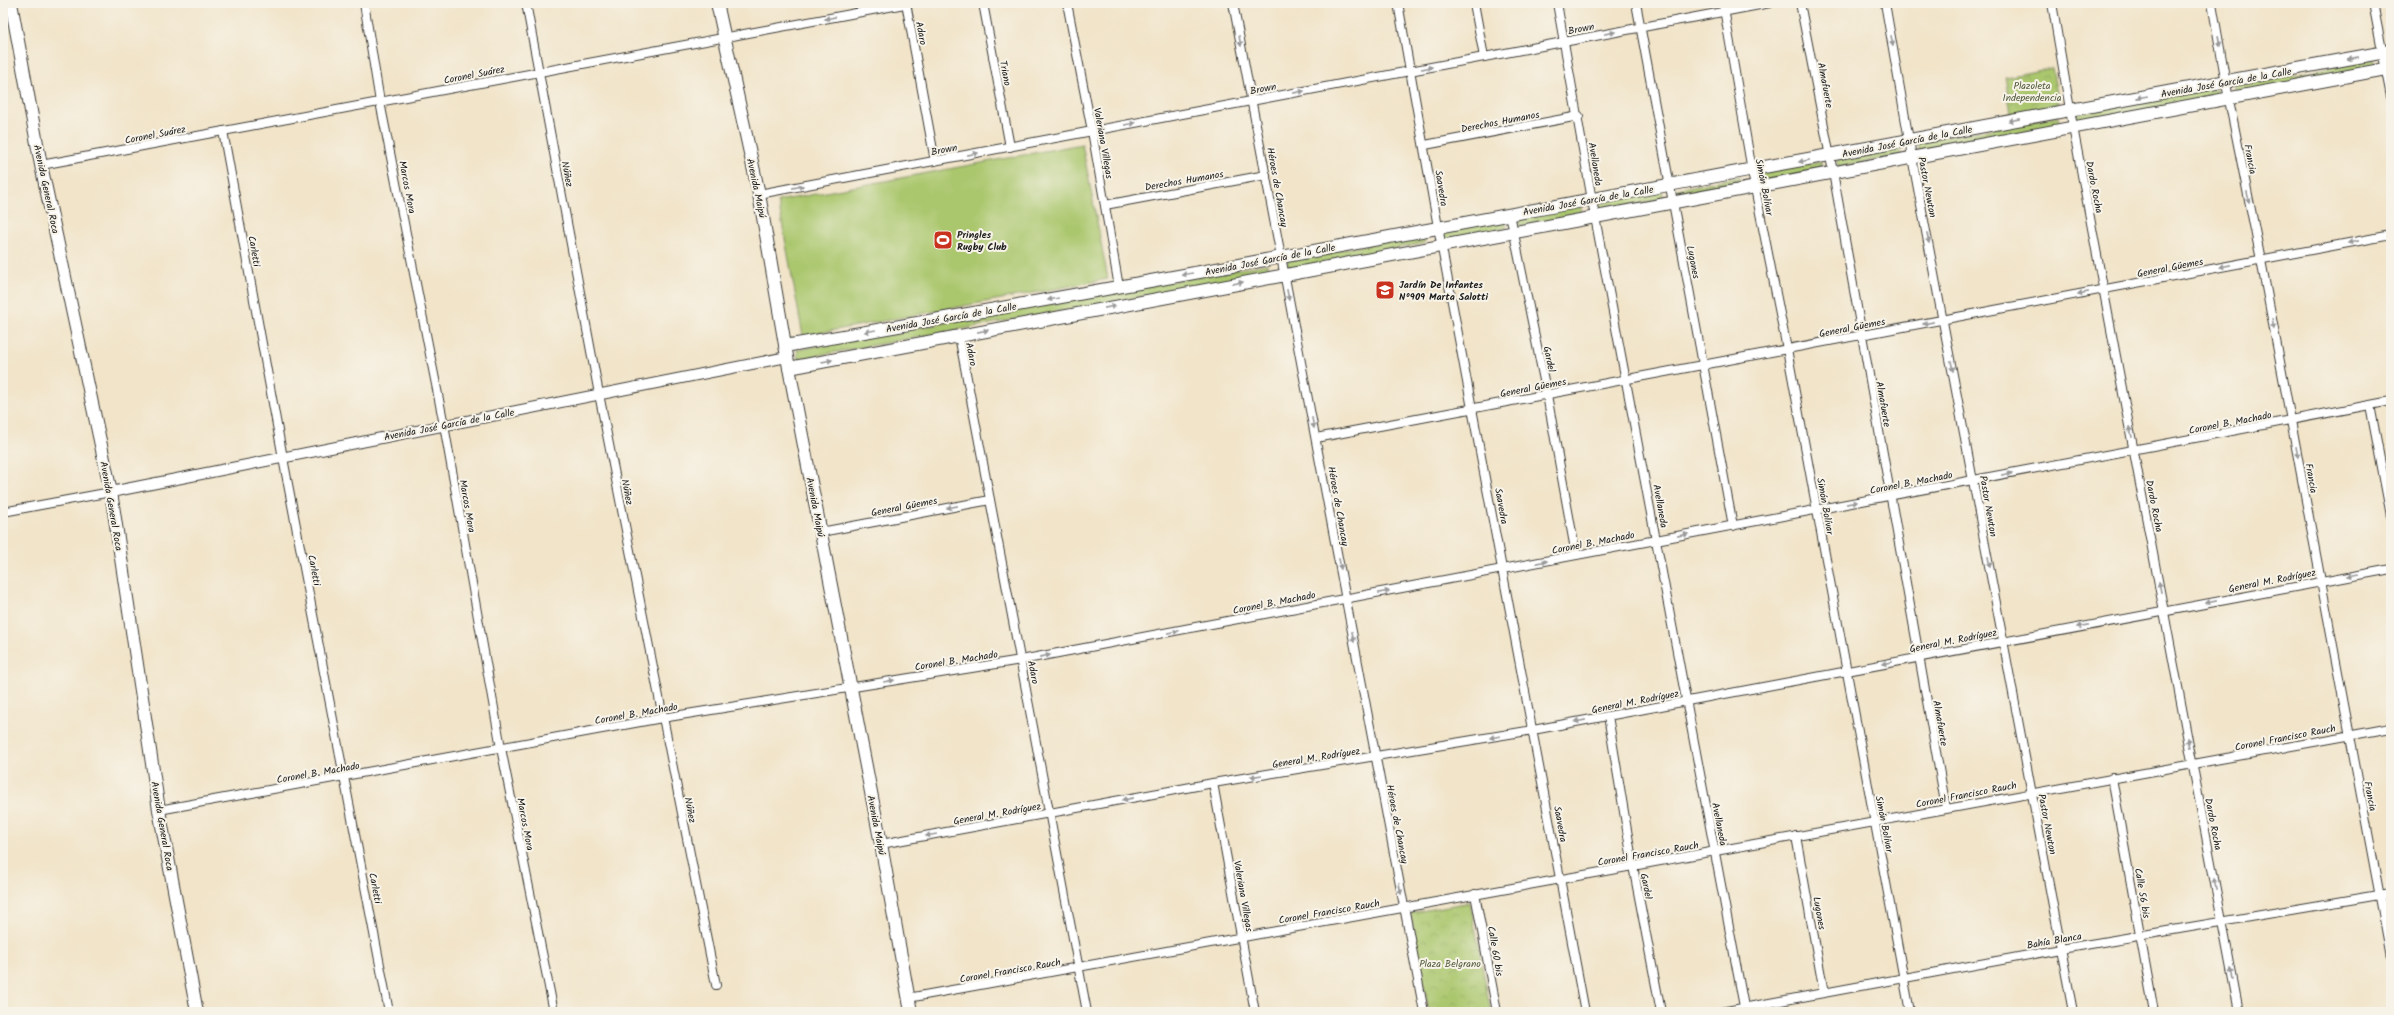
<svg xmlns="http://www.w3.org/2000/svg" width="2394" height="1015" font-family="Kalam,sans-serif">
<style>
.grass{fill:#abc76e;stroke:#647245}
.park{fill:url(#park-crowns);stroke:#647245}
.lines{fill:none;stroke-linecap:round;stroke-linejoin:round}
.minor-casing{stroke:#3c3a36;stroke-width:10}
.tertiary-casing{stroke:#3c3a36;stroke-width:12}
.secondary-casing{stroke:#3c3a36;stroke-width:14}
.minor{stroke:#fff;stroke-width:8}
.tertiary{stroke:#fff;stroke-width:10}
.secondary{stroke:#fff;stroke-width:12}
.oneway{fill:#999}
.labels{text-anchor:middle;stroke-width:4;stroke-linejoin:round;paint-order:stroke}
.street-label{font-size:10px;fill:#1c1c1c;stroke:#f7f3e8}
.park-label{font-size:10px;fill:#4e5839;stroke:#f7f3e8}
.poi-label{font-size:10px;font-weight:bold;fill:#1c1c1c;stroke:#f7f3e8;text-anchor:start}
</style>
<defs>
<pattern id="park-crowns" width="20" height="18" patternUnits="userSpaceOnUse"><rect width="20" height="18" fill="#abc76e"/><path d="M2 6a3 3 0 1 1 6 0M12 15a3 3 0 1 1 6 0" fill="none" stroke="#93aa5f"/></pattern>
</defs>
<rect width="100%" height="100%" fill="#f7f3e8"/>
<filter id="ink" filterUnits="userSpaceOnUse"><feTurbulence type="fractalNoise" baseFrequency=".025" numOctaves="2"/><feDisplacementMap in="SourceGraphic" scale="8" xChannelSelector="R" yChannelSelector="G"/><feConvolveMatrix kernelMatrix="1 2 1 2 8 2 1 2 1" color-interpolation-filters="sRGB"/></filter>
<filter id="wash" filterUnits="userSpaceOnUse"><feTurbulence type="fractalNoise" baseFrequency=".012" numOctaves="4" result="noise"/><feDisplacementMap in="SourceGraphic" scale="16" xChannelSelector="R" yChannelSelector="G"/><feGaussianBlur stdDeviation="0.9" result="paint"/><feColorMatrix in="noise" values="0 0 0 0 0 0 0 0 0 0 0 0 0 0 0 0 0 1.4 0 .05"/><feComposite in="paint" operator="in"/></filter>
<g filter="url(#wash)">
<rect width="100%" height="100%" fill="#f1e4c9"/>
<g class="grass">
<polygon points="2374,59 2376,67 2236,94 2234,86"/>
<polygon points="2216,88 2218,97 2078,122 2076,114"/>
<polygon points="2058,117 2060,126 1919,151 1918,142"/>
<polygon points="1082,144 1108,279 803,336 778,201"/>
<polygon points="1899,147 1901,155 1838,167 1837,159"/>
<polygon points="1821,162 1822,170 1760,182 1758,173"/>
<polygon points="1739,177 1741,186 1678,198 1677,189"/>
<polygon points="1662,191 1664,199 1601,211 1600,203"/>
<polygon points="1581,206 1582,215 1520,227 1519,218"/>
<polygon points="1505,219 1507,228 1445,240 1443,231"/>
<polygon points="1424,234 1425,243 1288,269 1287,260"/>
<polygon points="1267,264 1269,273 798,359 797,350"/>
</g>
<g class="park">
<polygon points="2052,68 2059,104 2011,113 2005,77"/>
<polygon points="1470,902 1491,1012 1429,1012 1410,913"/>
</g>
</g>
<g filter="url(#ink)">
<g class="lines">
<defs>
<g id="minor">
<polyline points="364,3 380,102 444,425 501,748 554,1012"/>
<polyline points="526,3 599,394 716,985"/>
<polyline points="906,3 935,161"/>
<polyline points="983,3 1010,147"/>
<polyline points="1067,3 1092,131 1119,287"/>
<polyline points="1233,3 1424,1012"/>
<polyline points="1398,3 1438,227 1585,1012"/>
<polyline points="1474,3 1484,57"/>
<polyline points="1557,3 1595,217 1745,1012"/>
<polyline points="1636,3 1733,526"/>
<polyline points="1723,3 1755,188 1787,349 1910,1012"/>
<polyline points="1800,3 1833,172 1946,808"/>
<polyline points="1885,3 1912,157 2073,1012"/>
<polyline points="2052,3 2073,127 2239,1012"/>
<polyline points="2212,3 2229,100 2261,260 2391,956"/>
<polyline points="2373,3 2391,97"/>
<polyline points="223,131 283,458 389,1012"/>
<polyline points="1425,145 1579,116"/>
<polyline points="41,165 910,3"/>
<polyline points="759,194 1770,3"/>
<polyline points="1105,205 1266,175"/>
<polyline points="1510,214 1547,395 1576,555"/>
<polyline points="959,336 1087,1012"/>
<polyline points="2370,405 2391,516"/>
<polyline points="1316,438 2391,235"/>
<polyline points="3,512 111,492"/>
<polyline points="821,532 990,500"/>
<polyline points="1608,716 1633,866 1661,1012"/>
<polyline points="2112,778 2154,1012"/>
<polyline points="1213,783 1255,1012"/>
<polyline points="159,810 662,718 1021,660 2391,401"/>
<polyline points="1796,836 1824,993"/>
<polyline points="881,844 1213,783 1533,730 2391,569"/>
<polyline points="1475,894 1497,1012"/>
<polyline points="908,998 2391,728"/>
<polyline points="1721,1012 2061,949 2391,893"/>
</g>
<polyline id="tertiary" points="111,492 787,357"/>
<g id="secondary">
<polyline points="11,3 41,165 111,492 159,810 197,1012"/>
<polyline points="717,3 759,194 789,368 881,844 911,1012"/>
<path d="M 785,346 C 1322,253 1855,148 2391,51"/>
<polyline points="789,368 2391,68"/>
</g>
</defs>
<use href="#minor" class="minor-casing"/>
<use href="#tertiary" class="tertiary-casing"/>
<use href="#secondary" class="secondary-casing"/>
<use href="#minor" class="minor"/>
<use href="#tertiary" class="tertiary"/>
<use href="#secondary" class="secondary"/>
</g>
<defs><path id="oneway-solid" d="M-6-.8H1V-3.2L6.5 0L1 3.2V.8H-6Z"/></defs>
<g class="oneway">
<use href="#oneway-solid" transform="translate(830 18) rotate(169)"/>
<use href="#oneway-solid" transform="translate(1610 33) rotate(-11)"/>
<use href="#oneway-solid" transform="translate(1240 41) rotate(79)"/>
<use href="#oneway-solid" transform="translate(1892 41) rotate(80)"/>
<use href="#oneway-solid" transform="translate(2219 41) rotate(80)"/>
<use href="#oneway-solid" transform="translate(2353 58) rotate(169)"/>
<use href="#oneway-solid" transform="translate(1427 68) rotate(-11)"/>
<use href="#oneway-solid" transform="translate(1299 92) rotate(-11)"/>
<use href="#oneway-solid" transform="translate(2142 97) rotate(170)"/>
<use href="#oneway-solid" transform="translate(2014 120) rotate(169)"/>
<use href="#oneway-solid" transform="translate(1130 124) rotate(-11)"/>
<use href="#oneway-solid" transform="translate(973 154) rotate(-11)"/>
<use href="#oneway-solid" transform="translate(1804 161) rotate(169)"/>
<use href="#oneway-solid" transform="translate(798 187) rotate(-11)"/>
<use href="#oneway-solid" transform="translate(2248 197) rotate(79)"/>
<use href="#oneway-solid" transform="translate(1928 238) rotate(79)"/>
<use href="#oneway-solid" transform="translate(2353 242) rotate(169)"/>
<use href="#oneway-solid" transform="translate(2225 266) rotate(169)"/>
<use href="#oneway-solid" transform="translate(1187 274) rotate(170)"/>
<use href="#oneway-solid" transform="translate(1238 283) rotate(-11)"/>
<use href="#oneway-solid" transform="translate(2083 293) rotate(169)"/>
<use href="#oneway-solid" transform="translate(1288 295) rotate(79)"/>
<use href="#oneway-solid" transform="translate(1053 299) rotate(170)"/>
<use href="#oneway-solid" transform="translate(1110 307) rotate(-11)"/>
<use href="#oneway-solid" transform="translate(1928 323) rotate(169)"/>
<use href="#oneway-solid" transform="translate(2273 324) rotate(80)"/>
<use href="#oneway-solid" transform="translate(870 331) rotate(170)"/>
<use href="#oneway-solid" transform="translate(983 331) rotate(-11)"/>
<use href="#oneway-solid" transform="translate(827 361) rotate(-11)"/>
<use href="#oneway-solid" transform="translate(1952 366) rotate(79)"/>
<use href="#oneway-solid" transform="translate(1313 423) rotate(79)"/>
<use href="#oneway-solid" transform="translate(2131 432) rotate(-100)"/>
<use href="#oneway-solid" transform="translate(2297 452) rotate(80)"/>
<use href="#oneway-solid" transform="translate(2007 474) rotate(-11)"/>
<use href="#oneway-solid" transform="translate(1852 503) rotate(-11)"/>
<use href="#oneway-solid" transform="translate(952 507) rotate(169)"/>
<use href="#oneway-solid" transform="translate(1683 535) rotate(-11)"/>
<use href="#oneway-solid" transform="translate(1542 562) rotate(-11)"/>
<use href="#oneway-solid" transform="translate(1989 562) rotate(80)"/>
<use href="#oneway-solid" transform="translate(1340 564) rotate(80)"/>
<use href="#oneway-solid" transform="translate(2353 575) rotate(170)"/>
<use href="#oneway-solid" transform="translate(2160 587) rotate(-101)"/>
<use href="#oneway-solid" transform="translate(1384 592) rotate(-11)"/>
<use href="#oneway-solid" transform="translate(2211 602) rotate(169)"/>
<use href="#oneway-solid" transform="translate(2083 626) rotate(169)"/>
<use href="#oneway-solid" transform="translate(1173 632) rotate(-11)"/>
<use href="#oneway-solid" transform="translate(1353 637) rotate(79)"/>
<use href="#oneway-solid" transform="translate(1045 656) rotate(-11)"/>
<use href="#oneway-solid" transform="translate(1887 663) rotate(169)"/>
<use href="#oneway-solid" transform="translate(889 681) rotate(-9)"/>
<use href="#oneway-solid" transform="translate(1580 721) rotate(169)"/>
<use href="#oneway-solid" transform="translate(1495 737) rotate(170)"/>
<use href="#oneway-solid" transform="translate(2189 743) rotate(-100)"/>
<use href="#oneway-solid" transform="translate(1256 776) rotate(171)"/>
<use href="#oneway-solid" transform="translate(1128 799) rotate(169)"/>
<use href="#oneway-solid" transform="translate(931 835) rotate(170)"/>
<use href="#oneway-solid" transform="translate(2215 884) rotate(-101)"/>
<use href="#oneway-solid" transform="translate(1400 889) rotate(79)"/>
<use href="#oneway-solid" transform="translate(2232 974) rotate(-100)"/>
</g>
</g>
<defs>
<symbol id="stadium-square" viewBox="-11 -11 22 22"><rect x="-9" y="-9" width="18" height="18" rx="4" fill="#c8321e" stroke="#f7f3e8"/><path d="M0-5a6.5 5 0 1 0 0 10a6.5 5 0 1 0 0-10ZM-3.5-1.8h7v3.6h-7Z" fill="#fff"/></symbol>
<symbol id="school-square" viewBox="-11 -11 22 22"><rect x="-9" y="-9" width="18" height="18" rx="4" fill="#c8321e" stroke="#f7f3e8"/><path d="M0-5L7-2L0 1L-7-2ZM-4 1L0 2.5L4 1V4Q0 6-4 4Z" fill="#fff"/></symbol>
</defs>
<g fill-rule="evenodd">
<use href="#stadium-square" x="932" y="229" width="22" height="22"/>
<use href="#school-square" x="1374" y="279" width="22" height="22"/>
</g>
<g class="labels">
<g class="street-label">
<text transform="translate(1581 28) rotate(-11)" y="4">Brown</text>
<text transform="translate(922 33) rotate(79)" y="4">Adaro</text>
<text transform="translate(1006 73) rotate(79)" y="4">Triano</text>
<text transform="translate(474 74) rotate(-11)" y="4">Coronel Suárez</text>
<text transform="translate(2226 82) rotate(-10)" y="4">Avenida José García de la Calle</text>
<text transform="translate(1826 85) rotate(79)" y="4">Almafuerte</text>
<text transform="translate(1263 88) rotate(-11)" y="4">Brown</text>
<text transform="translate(1500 121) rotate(-11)" y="4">Derechos Humanos</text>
<text transform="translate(155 134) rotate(-11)" y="4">Coronel Suárez</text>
<text transform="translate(1907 141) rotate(-11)" y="4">Avenida José García de la Calle</text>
<text transform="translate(1104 143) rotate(80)" y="4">Valeriana Villegas</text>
<text transform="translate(944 149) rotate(-11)" y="4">Brown</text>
<text transform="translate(2251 159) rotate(79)" y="4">Francia</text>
<text transform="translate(1596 164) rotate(81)" y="4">Avellaneda</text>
<text transform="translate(568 174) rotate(79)" y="4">Núñez</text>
<text transform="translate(1184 180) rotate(-10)" y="4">Derechos Humanos</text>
<text transform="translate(408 187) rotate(79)" y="4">Marcos Mora</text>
<text transform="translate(1278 187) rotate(80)" y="4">Héroes de Chancay</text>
<text transform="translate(1765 187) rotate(79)" y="4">Simón Bolívar</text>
<text transform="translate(1928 187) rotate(79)" y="4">Pastor Newton</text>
<text transform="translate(2095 187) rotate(79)" y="4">Dardo Rocha</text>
<text transform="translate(757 188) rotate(78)" y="4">Avenida Maipú</text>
<text transform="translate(1442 188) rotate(81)" y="4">Saavedra</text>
<text transform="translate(47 189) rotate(78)" y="4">Avenida General Roca</text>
<text transform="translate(1588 200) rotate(-10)" y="4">Avenida José García de la Calle</text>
<text transform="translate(255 251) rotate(80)" y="4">Carletti</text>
<text transform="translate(1270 259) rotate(-11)" y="4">Avenida José García de la Calle</text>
<text transform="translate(1694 262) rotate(79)" y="4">Lugones</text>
<text transform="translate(2170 267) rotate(-11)" y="4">General Güemes</text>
<text transform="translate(951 317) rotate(-10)" y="4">Avenida José García de la Calle</text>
<text transform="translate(1852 327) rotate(-11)" y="4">General Güemes</text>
<text transform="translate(972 354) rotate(79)" y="4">Adaro</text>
<text transform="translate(1550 359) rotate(78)" y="4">Gardel</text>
<text transform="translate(1533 387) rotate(-11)" y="4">General Güemes</text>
<text transform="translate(1884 404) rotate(80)" y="4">Almafuerte</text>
<text transform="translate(2230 422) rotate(-11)" y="4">Coronel B. Machado</text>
<text transform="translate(449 424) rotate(-11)" y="4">Avenida José García de la Calle</text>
<text transform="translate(2312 478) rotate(80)" y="4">Francia</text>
<text transform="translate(1911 482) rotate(-11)" y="4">Coronel B. Machado</text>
<text transform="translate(628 492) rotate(79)" y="4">Núñez</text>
<text transform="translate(112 506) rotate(80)" y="4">Avenida General Roca</text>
<text transform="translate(468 506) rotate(80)" y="4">Marcos Mora</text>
<text transform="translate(904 506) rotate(-11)" y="4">General Güemes</text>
<text transform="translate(1339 506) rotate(80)" y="4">Héroes de Chancay</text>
<text transform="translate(1502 506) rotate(80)" y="4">Saavedra</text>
<text transform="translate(1661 506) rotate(80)" y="4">Avellaneda</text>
<text transform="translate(1826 506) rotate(80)" y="4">Simón Bolívar</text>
<text transform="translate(1989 506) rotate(80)" y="4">Pastor Newton</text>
<text transform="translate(2155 506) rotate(79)" y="4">Dardo Rocha</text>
<text transform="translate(816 507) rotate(79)" y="4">Avenida Maipú</text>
<text transform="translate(1593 542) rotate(-11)" y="4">Coronel B. Machado</text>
<text transform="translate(315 570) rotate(79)" y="4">Carletti</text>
<text transform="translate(2272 580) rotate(-11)" y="4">General M. Rodríguez</text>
<text transform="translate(1274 602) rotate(-11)" y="4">Coronel B. Machado</text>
<text transform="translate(1953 640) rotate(-11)" y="4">General M. Rodríguez</text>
<text transform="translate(956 660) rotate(-9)" y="4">Coronel B. Machado</text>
<text transform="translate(1034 672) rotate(79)" y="4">Adaro</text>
<text transform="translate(1635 701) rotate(-11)" y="4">General M. Rodríguez</text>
<text transform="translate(636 713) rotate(-10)" y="4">Coronel B. Machado</text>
<text transform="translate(1941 723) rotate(80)" y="4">Almafuerte</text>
<text transform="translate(2285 737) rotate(-11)" y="4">Coronel Francisco Rauch</text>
<text transform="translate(1316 757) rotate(-9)" y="4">General M. Rodríguez</text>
<text transform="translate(318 772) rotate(-10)" y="4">Coronel B. Machado</text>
<text transform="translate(1966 794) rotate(-11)" y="4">Coronel Francisco Rauch</text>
<text transform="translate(2371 796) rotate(79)" y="4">Francia</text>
<text transform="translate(691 810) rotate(79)" y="4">Núñez</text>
<text transform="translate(997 813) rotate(-10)" y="4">General M. Rodríguez</text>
<text transform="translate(526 824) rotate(79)" y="4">Marcos Mora</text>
<text transform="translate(1398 824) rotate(79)" y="4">Héroes de Chancay</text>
<text transform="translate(1561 824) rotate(80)" y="4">Saavedra</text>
<text transform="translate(1720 824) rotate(79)" y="4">Avellaneda</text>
<text transform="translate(1885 824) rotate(79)" y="4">Simón Bolívar</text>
<text transform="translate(2048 824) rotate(79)" y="4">Pastor Newton</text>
<text transform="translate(2214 824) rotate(79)" y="4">Dardo Rocha</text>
<text transform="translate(877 825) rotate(79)" y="4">Avenida Maipú</text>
<text transform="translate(163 826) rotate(80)" y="4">Avenida General Roca</text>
<text transform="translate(1648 853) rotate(-10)" y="4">Coronel Francisco Rauch</text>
<text transform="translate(1647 886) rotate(79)" y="4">Gardel</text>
<text transform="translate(376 888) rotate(79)" y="4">Carletti</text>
<text transform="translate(2143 893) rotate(80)" y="4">Calle 56 bis</text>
<text transform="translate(1244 896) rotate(80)" y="4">Valeriana Villegas</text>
<text transform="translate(1329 911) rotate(-10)" y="4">Coronel Francisco Rauch</text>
<text transform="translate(1820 913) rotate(80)" y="4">Lugones</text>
<text transform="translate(2054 940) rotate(-10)" y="4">Bahía Blanca</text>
<text transform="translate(1496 951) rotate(80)" y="4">Calle 60 bis</text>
<text transform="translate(1010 970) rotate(-10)" y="4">Coronel Francisco Rauch</text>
</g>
<g class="park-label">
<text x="2032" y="89">Plazoleta<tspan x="2032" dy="12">Independencia</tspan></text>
<text x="1450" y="967">Plaza Belgrano</text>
</g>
<g class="poi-label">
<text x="957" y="238">Pringles<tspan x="957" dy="12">Rugby Club</tspan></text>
<text x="1399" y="288">Jardín De Infantes<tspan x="1399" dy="12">Nº909 Marta Salotti</tspan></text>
</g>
</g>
<rect width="2394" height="1015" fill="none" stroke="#f7f3e8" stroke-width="16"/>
</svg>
